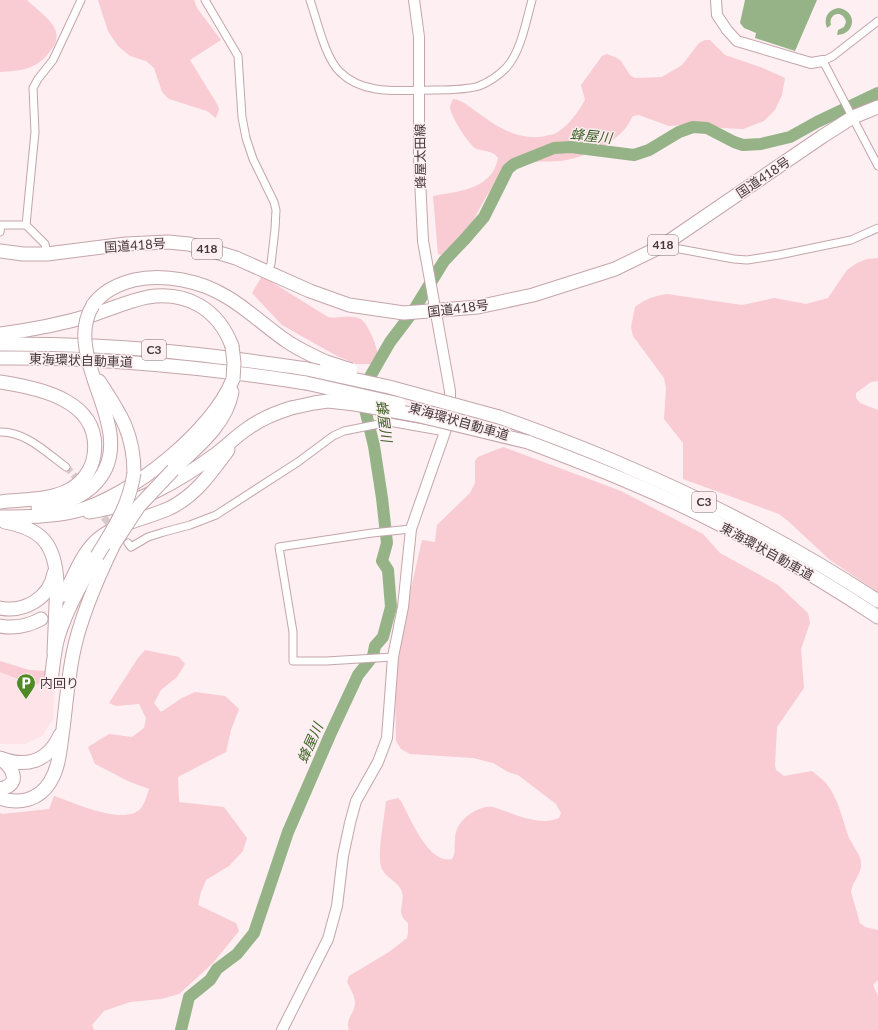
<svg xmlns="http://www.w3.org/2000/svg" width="878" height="1030" font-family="Lato,'Noto Sans JP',sans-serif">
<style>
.built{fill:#fee4e8}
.green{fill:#f9cbd3}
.water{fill:#96b387}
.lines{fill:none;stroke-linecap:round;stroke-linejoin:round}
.river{stroke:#96b387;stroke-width:12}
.street-tunnel{stroke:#d8cacd;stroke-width:7;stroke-dasharray:7 3.5;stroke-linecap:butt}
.street-casing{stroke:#c5a5aa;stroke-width:9}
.secondary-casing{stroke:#c5a5aa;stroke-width:12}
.highway-casing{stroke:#c5a5aa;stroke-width:15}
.street{stroke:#fff;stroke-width:7}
.secondary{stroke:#fff;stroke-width:10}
.highway{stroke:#fff;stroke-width:13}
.highway-bridge-casing{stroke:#c5a5aa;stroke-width:15;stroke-linecap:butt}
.highway-bridge{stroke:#fff;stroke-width:13}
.labels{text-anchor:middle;stroke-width:3;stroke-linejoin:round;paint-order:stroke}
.shield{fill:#fdeff2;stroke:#7c6f71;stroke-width:1}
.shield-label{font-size:12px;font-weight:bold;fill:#45383a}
.street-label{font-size:13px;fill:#45383a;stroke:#fdeff2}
.poi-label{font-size:13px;fill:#45383a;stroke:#fdeff2;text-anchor:start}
.water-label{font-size:14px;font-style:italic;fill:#3a5f22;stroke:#fdeff2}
</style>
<rect width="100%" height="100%" fill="#fdeff2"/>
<polygon class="built" points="0,661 29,670 55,672 53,719 42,736 25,744 0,744"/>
<g class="green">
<path d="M 0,0 L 27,0 C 36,9 53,20 56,32 C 58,39 55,45 51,50 C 38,69 22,71 0,72 Z"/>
<polygon points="98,0 194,0 197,8 221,40 190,60 217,104 219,109 216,118 207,111 169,99 162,92 154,68 146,61 130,56 118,46 108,31"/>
<path d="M 705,40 L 710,40 L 725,55 L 763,68 L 785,78 L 782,95 L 775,110 L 764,121 L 743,129 L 722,128 L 692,124 L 669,126 L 639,115 L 633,116 C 630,121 627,127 623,131 C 609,146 580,159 560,161 C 544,162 526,160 512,168 C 490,181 480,212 466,232 C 460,241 450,249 443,256 L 438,254 L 433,196 C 453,192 479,191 492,173 C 495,169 497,163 498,158 C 493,150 485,152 477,149 C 469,146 451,116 450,108 C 450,105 452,101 453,99 C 464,100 474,111 484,117 C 503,131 525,142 549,135 C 552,135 555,134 558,132 C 570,124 578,112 585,100 L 581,85 L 602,56 L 607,54 L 617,58 L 621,61 L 630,75 L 635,78 L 662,77 L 682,65 L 699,43 Z"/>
<path d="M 878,258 L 878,381 L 871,382 L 856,393 L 856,398 L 860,403 L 878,410 L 878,592 L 830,560 L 788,521 L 779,514 L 683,479 L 683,443 L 664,419 L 666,388 L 664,378 L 633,336 L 631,327 L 635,307 C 645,299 654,296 667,294 L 742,305 L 774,298 L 806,304 L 828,298 L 847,270 L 857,263 L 867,259 Z"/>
<path d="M 262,276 L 328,317 C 336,319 344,315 353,317 C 355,317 360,318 362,320 C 369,326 378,348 378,357 L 372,364 L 356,364 L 337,356 L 282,325 L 252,293 Z"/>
<path d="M 503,447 L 621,491 L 703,534 L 720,553 L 778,585 L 808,613 L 810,623 L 801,649 L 804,688 L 777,727 L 775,765 L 776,770 L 784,776 L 812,771 C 817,775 822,779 826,783 C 839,799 842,819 849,838 C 852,844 861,856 861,863 C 862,874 852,882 851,892 L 860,923 L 865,927 L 878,930 L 878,980 L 873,985 L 878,996 L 878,1030 L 349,1030 C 345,1019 355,1013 355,1003 C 355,996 350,988 347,982 L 349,976 L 389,952 L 407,938 L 408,933 L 408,923 C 395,912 405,906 402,892 C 399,882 386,878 382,869 C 376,859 385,814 386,801 L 398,798 L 401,801 C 410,818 429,865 452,859 C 456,853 454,847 455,840 C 455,827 463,817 475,811 C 481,808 486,806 493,807 C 513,813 539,827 559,818 L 561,813 L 556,804 L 518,775 L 508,772 L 493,763 L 473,758 L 410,754 L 401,749 L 396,741 L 395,683 L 406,610 L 422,540 L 435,542 L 437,525 L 470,493 L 475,483 L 475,461 L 478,457 Z"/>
<path d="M 145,650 L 179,657 L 185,664 L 177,677 L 161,690 L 154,703 L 161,712 L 182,698 L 195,692 L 225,696 L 239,709 L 231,730 L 226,752 L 178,777 L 179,802 L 224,807 L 247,838 L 243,851 L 229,866 L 206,880 L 201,892 L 198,905 L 236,923 L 239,931 L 213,963 L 179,994 L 161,999 L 130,1002 L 104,1011 L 92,1025 L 94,1030 L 0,1030 L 0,813 L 2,814 L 49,809 L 54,796 C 73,802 127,828 142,807 C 145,802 147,795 149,789 L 130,782 L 95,764 L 88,747 L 109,734 L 132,737 L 144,728 L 146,718 L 139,704 L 116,706 L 109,703 L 138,658 Z"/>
<polygon points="0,661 29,670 46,671 45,680 38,684 33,685 0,672"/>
</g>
<g class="water">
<polygon points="745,0 817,0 795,51 755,38 756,33 744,28 740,23"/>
<path d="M 838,8 C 857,10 857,34 837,35 L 838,30 L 844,27 L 846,22 C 843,9 828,13 831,25 L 827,28 C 823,18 828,10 838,8 Z"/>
</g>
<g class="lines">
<polyline class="river" points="181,1030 189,997 210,980 217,969 237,954 254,933 288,832 330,735 358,675 373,656 375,646 383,637 391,607 388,570 382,561 387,543 382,498 374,446 364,405 364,392 367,382 390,342 412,313 444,261 465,239 484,217 508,169 514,164 554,148 571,147 634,155 649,150 679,132 693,127 707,128 734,142 743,145 761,144 790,137 817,122 878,93"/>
<path class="street-tunnel" d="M 66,467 C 90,489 100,521 128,543"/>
<defs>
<g id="street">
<polyline points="205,0 238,56 242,117 246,138 253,159 274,202 276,210 275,229 271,264 267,272"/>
<path d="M 310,0 C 317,20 325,58 340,72 C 350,82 363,87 376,89 C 395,92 416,90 436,90 C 450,90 465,90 479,86 C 489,82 499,75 506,68 C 521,52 526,21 532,0"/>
<polyline points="878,21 833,56 823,61 878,166"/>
<polyline points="26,225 35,132 33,88 38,79 53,60 81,0"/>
<polyline points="0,232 1,225 26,225 45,244 47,254"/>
<polyline points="663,246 734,259 747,260 779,255 851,240 878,228"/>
<path d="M 0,432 C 25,431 47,453 66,467"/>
<polyline points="128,543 131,547 148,537 164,532 190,525 216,515 298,462 333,436 344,431 389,422 445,432"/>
<polyline points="393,657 326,661 293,661 293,632 279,547 372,533 411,529"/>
</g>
<g id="secondary">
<polyline points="716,0 717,15 727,30 737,41 811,63 823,61"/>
<polyline points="282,1030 328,939 337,906 343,856 350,823 356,801 378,762 387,738 393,657 403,607 411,529 445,432 450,415 450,391 423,241 419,157 419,37 414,0"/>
</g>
<g id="highway">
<polyline points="0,251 23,254 47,254 126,244 168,242 189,244 236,258 310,291 349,305 404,313 478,307 533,295 615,269 662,246 823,136 853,117 878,107"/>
<path d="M 93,305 C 103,291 118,284 134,280 C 164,273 201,281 227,297 C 249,310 267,328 288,342 C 300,350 313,356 326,362"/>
<path d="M 0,334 C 31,330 62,324 92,315 C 111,309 128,301 148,297 C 187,291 218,309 232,346"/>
<path d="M 0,344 C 61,344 122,346 183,353 C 224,357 266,363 307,369"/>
<path d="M 0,358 C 103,357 204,367 306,383"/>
<path d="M 99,381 C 120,413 134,433 134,473"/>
<path d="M 0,382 C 40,388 102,401 94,455 C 92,470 82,483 69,490 C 48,501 22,499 0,502"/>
<path d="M 499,417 C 544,433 589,450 632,469 C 718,506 800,550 878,601"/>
<path d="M 528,442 C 594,467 660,493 723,526 C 776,553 828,584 878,617"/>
<path d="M 173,470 C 196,448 226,425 232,392"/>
<path d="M 38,507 C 79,504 116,481 110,434 C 107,411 96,389 90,366"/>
<path d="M 89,512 C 137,505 178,482 216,454 C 227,446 236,436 247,429 C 260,419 275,413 291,408"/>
<path d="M 0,517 C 25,517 51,517 76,511 C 130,497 213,431 233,379"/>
<path d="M 5,522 C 42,529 55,544 57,582 L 54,653"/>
<path d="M 64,595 C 74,577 80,557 95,542 C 115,523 146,519 170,508 C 196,495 211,473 228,450"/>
<path d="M 0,608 C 24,613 50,598 54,573"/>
<path d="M 0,626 C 15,629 28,626 41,619"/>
<path d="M 51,682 C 53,666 54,649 59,634 C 68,606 83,581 97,556"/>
<path d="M 0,758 C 26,768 48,762 60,735"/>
<path d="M 0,789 C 21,785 14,769 1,759"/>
<path d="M 0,798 C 19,805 39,800 50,782 C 60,766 60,747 63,729 C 66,704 68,679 73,654 C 80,618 98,577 114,544"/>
</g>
</defs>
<use href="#street" class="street-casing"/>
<use href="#secondary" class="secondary-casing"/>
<use href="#highway" class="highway-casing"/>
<use href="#street" class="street"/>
<use href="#secondary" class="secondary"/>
<use href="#highway" class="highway"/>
<defs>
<g id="highway-bridge">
<polyline points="232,346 234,363 233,379"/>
<polyline points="326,362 351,370"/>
<path d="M 90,366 C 84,345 81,325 93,305"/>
<polyline points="307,369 389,387 499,417"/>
<polyline points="306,383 399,404"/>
<polyline points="291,408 314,403 328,401 355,404 416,415 528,442"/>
<polyline points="114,544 139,506 173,470"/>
<path d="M 97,556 C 114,528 129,506 134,473"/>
</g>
</defs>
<use href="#highway-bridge" class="highway-bridge-casing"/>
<use href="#highway-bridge" class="highway-bridge"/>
</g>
<defs>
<symbol id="parking-pin" viewBox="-11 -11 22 30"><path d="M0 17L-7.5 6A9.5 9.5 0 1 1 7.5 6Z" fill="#508a27" stroke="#fdeff2"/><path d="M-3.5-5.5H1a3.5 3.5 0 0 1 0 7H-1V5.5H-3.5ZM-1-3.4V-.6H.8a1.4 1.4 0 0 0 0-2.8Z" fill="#fff"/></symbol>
</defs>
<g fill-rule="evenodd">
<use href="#parking-pin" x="15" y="672" width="22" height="30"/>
</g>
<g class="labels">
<g class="shield">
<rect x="648" y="235" width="30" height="20" rx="3"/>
<rect x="192" y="239" width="30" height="20" rx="3"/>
<rect x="142" y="340" width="24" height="20" rx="3"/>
<rect x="692" y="492" width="24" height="20" rx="3"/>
</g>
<g class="shield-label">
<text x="663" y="249">418</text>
<text x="207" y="253">418</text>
<text x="154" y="354">C3</text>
<text x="704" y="506">C3</text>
</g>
<g class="street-label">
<text transform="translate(420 156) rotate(-91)" y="5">蜂屋太田線</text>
<text transform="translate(763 177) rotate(-34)" y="5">国道418号</text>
<text transform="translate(135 245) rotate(-4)" y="5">国道418号</text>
<text transform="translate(458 308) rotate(-7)" y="5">国道418号</text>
<text transform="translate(81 360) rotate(2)" y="5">東海環状自動車道</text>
<text transform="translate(459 421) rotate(16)" y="5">東海環状自動車道</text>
<text transform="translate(767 551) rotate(29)" y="5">東海環状自動車道</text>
</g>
<g class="poi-label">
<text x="40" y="688">内回り</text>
</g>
<g class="water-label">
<text transform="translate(591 136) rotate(6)" y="5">蜂屋川</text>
<text transform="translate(384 421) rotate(82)" y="5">蜂屋川</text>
<text transform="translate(310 743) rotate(-66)" y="5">蜂屋川</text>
</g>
</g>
</svg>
